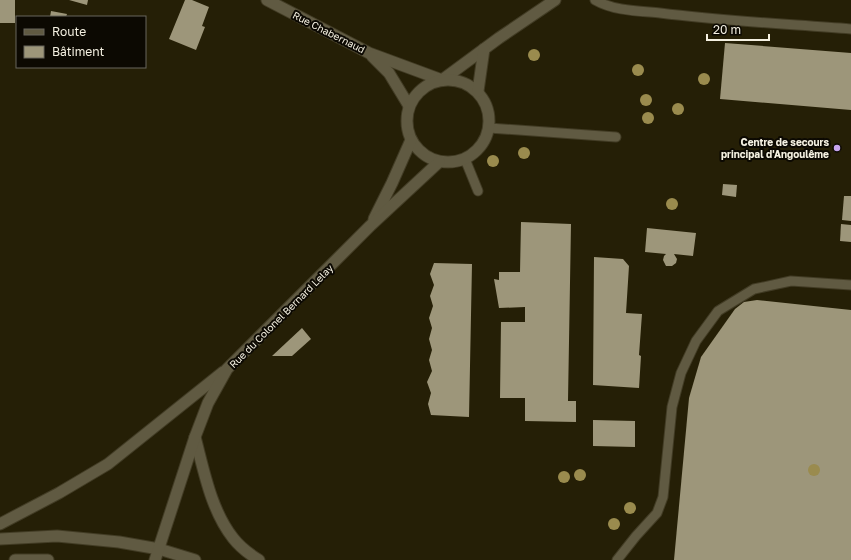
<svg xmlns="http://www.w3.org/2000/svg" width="851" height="560" font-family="'Golos Text',sans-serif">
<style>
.building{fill:#9d967a}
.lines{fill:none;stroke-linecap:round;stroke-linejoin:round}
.service-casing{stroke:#423c25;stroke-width:11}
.minor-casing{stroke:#423c25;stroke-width:13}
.service{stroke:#605a42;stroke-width:9}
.minor{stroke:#605a42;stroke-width:11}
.tree{fill:#9a8b4e}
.poi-dot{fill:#c8a5ee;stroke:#0c0902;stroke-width:1.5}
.labels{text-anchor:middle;stroke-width:4;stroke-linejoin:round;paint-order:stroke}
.street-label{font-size:10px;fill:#f5f1e2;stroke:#0c0902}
.poi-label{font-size:10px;font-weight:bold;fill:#f5f1e2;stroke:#0c0902;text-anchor:end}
</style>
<rect width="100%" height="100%" fill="#251f06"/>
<g class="building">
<rect x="0" y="0" width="15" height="23"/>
<polygon points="69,0 88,0 87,5"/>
<polygon points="185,0 192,0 209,7 202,26 205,27 196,50 169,39"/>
<polygon points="51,11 67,14 66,17 50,17"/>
<polygon points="725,43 851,53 851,110 720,99"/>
<polygon points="723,184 737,185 736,197 722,195"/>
<polygon points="844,196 851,196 851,221 842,220"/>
<polygon points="521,222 571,224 568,401 576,401 576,422 525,421 525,398 500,398 501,322 525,322 525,307 499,308 494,279 499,280 499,272 520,272"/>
<polygon points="841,224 851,225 851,242 840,241"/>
<polygon points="647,228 696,233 693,256 674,254 677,259 676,263 672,266 666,266 663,260 664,256 666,254 645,252"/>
<polygon points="594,257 623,259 629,266 626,313 642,314 639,355 641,356 639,388 593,385"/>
<polygon points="434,263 472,264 469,417 431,415 428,404 431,393 427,382 432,371 429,360 432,350 429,339 432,328 429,318 433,306 430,296 434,285 430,274"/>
<polygon points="757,300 851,310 851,560 674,560 689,398 701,357 735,309 744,302"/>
<polygon points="302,328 311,339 292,356 272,356"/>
<polygon points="593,420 635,421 635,447 593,446"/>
</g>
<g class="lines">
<defs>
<g id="service">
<path d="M 595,0 C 614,11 639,11 660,13 C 723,21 787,24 851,29"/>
<polyline points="489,128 616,137"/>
<polyline points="465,159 478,191"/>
<polyline points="617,560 636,536 657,513 663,497 672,407 681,373 696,341 718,311 754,289 791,281 851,285"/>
</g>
<g id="minor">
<polyline points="267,0 369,53 442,80 499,38 555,0"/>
<polyline points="372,56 389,73 409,106"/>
<circle cx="448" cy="121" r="41"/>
<polyline points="478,91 484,49"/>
<polyline points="374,219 392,183 411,140"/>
<path d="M 195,437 C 204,471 211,510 233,538 C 240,547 249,554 259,560"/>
<polyline points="0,524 59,493 108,464 223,372"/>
<polyline points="0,539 57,536 119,542 159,549 195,560"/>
<polyline points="15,560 48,560"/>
<polyline points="155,560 195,437 208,403 227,369 370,226 439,162"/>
</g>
</defs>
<use href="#service" class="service-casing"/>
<use href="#minor" class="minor-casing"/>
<use href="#service" class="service"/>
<use href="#minor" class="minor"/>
</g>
<g class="tree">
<circle cx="534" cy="55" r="6"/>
<circle cx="638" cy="70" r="6"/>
<circle cx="704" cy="79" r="6"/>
<circle cx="646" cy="100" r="6"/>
<circle cx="678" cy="109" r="6"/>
<circle cx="648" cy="118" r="6"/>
<circle cx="524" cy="153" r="6"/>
<circle cx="493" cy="161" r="6"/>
<circle cx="672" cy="204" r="6"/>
<circle cx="814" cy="470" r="6"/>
<circle cx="580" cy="475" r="6"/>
<circle cx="564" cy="477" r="6"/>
<circle cx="630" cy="508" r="6"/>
<circle cx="614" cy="524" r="6"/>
</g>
<circle class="poi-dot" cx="837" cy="148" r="4"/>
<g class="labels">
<g class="street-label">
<text transform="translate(329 32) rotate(27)" y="4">Rue Chabernaud</text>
<text transform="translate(281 316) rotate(-45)" y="4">Rue du Colonel Bernard Lelay</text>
</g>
<g class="poi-label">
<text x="829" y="146">Centre de secours<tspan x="829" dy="12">principal d'Angoulême</tspan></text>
</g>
</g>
<rect x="16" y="16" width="130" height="52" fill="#0c0902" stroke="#69665c"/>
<rect x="24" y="29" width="20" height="6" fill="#605a42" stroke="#69665c"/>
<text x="52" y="36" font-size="12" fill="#f5f1e2">Route</text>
<rect x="24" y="46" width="20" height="12" fill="#9d967a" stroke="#69665c"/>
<text x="52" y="56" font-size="12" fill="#f5f1e2">Bâtiment</text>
<path d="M707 34v6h62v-6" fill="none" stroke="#f5f1e2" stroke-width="2"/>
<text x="713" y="34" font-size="12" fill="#f5f1e2" stroke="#0c0902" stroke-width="3" paint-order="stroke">20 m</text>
</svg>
